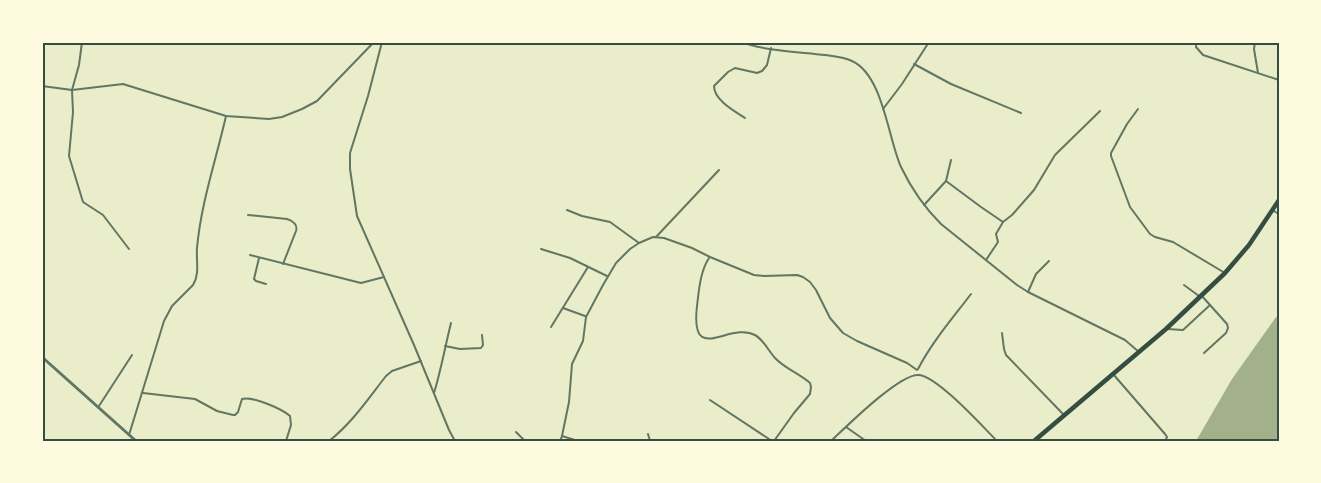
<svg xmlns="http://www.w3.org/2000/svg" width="1321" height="483" font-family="Raleway,sans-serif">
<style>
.water{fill:#a3b18a}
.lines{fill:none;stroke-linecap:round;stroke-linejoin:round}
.minor{stroke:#617663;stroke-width:2}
.tertiary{stroke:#617663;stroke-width:3}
.trunk{stroke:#344e41;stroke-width:4.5}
.neatline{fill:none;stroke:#344e41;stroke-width:2}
</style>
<rect width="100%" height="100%" fill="#e9edc9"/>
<polygon class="water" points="1276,317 1279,319 1279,441 1196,441 1232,379"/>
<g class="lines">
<g class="minor">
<polyline points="82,42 79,65 72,90 73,112 69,156 83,202 103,215 129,249"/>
<polyline points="382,42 368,96 350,153 350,169 357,216 414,345 449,430 455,441"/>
<path d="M 742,42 C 763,51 801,52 825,55 C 833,56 844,57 852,61 C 883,75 888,138 901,167 C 911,188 925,208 941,224 L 1017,285 L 1028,292 L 1125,340 L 1139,352"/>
<polyline points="1196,42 1196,47 1203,55 1279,80"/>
<polyline points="1255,42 1254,49 1258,73"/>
<polyline points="914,64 951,84 1021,113"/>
<polyline points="42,86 72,90 123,84 226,116 269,119 282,117 302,109 317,101 374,42"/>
<polyline points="883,109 902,84 929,42"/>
<polyline points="1138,109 1127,124 1111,153 1111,156 1130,207 1150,234 1155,237 1173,242 1225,273"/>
<path d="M 745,118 C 734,111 714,100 714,86 L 728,72 L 735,68 L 757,73 L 762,71 L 767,65 L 771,48"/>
<polyline points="946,181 981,207 1003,222"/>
<polyline points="924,205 946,181 951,160"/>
<polyline points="567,210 582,216 610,222 639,243"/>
<polyline points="1272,210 1279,214"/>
<path d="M 248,215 L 287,219 C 293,221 298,225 296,231 L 283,264"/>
<polyline points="656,237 719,170"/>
<polyline points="541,249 570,258 607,276"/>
<polyline points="250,255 361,283 384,277"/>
<polyline points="259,258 254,279 256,281 266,284"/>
<path d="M 709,258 C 700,272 699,290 697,306 C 690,367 729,321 755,335 C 764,340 769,352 776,359 C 786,369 800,374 810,383 L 811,387 L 810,394 L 794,413 L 774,441"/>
<polyline points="986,260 998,242 996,234 1003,222 1012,215 1034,190 1055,155 1100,111"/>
<polyline points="1184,285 1199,296"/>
<polyline points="1028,292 1036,274 1049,261"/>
<polyline points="563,308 585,316"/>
<polyline points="551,327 588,267"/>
<polyline points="1167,329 1183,330 1210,305 1201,295"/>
<polyline points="1002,333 1004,349 1006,355 1064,415"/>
<polyline points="445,346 460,349 481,348 483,345 482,335"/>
<polyline points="1204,353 1226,333 1228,328 1227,324 1210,305"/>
<path d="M 918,369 C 932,342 952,319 971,294"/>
<polyline points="1113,374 1165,434 1167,437 1165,441"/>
<path d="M 143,393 L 195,399 L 217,411 L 233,415 L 235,415 L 238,412 L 242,399 C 253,396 282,409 290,416 L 291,425 L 286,441"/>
<path d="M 434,393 C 441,370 445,347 451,323"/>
<polyline points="710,400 772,441"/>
<polyline points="99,406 132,355"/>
<polyline points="846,427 866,441"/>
<polyline points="516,432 525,441"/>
<polyline points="648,434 650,441"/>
<path d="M 129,435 L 164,321 L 172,306 L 193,285 C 200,274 196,260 197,248 C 201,203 216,160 226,116"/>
<polyline points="562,436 569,402 572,364 583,341 586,317 603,285 616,263 630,249 639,243 653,237 664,238 692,248 710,257 754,275 764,276 797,275 803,277 810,282 816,290 830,318 843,333 857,341 907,363 917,370"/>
<path d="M 329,441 C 352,423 368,399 386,376 L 392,371 L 421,361"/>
<polyline points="560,441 562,436 578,441"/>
<path d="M 831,441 C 846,427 900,373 919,375 C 938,377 982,426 997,441"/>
</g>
<polyline class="tertiary" points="42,357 136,441"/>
<polyline class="trunk" points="1034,441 1166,329 1225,273 1249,245 1279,200"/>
</g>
<rect width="1321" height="483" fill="none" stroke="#fefae0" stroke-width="87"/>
<rect x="44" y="44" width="1234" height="396" class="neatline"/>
</svg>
